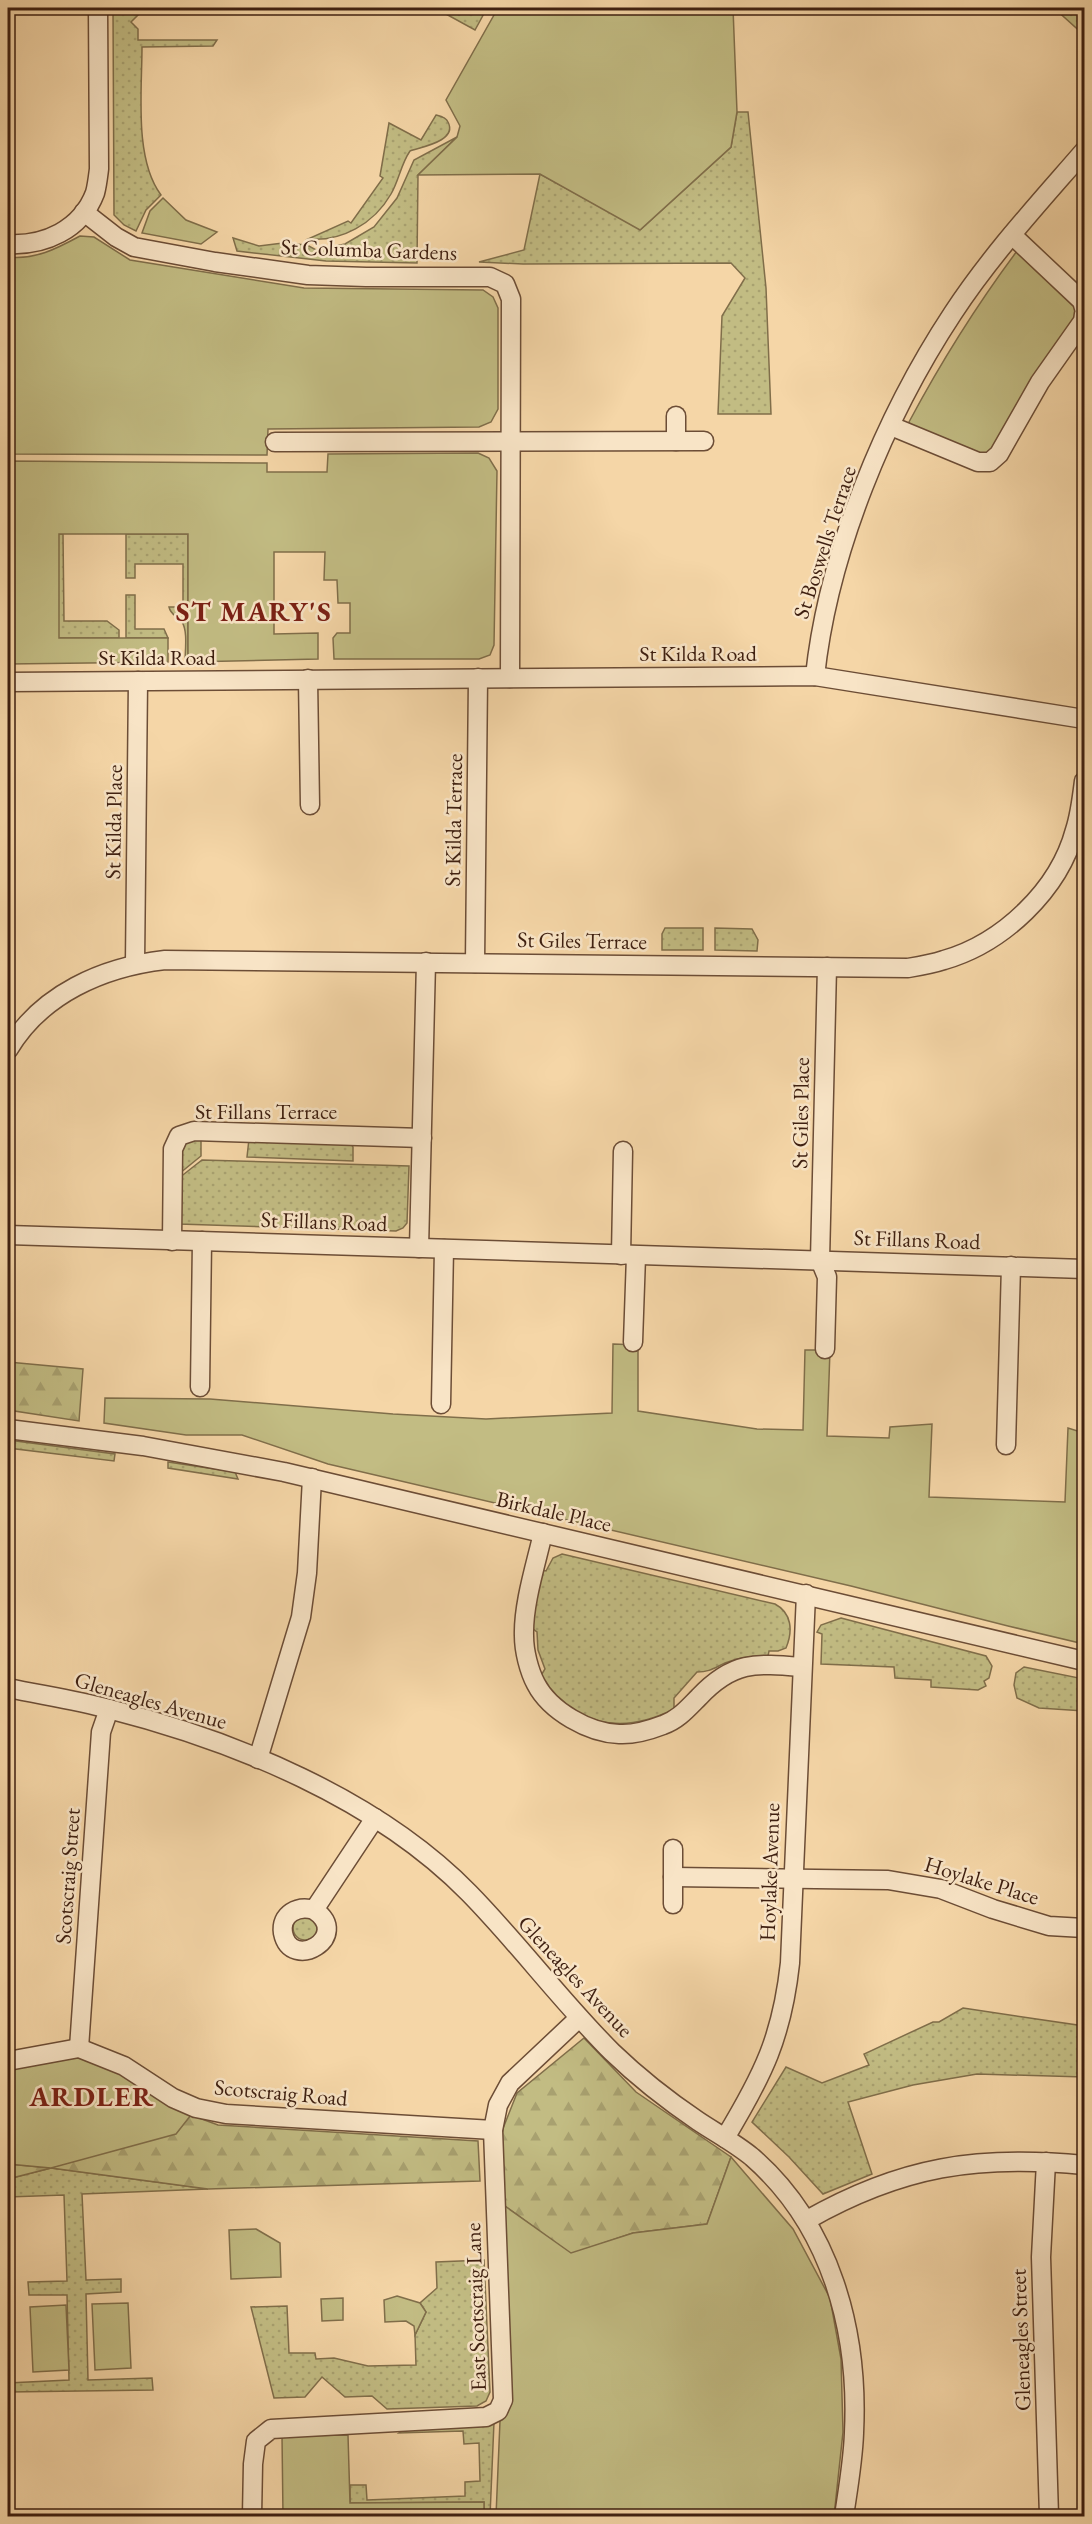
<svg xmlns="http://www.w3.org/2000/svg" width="1092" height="2524" font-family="'EB Garamond',serif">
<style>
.grass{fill:url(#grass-dots);stroke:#806e4a;stroke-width:1.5}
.forest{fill:url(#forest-firs);stroke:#806e4a;stroke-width:1.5}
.green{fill:#c2bc83;stroke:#806e4a;stroke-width:1.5}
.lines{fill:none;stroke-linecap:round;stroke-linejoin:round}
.street-casing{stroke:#6c4d36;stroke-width:21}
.street{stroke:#f8e4c6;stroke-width:18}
.labels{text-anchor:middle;stroke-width:5;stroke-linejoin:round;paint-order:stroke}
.street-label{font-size:22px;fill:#3e1f10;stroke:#f8e4c6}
.district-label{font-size:28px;font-weight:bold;letter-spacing:1.5px;fill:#7a1f14;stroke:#f8e4c6}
</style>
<defs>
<pattern id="grass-dots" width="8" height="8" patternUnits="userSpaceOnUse" patternTransform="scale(1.5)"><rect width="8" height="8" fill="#c2bc83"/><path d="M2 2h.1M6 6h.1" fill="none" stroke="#a8a170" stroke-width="1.8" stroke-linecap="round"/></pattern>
<pattern id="forest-firs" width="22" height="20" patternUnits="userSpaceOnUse" patternTransform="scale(1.5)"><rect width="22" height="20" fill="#c2bc83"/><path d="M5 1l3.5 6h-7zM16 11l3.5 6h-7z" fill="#a8a170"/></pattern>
</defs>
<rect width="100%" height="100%" fill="#f5d6a7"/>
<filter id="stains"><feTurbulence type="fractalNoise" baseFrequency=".00333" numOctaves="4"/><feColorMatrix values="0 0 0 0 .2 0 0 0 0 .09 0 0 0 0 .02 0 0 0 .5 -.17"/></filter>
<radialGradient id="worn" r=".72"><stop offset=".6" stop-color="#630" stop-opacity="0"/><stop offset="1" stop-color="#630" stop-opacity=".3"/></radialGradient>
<g class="grass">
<path d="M 113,8 L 142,11 L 131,22 L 138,29 L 138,40 L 217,40 L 213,46 L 142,47 C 142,91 134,159 161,195 L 146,210 L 136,231 L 124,225 L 114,215 Z"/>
<polygon points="435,8 487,8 475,30"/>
<polygon points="1054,8 1084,8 1084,35"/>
<polygon points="737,112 748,112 766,288 771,414 718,414 722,316 745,278 731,263 523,264 479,262 524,250 540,174 641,229 731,147"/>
<path d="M 436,115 C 440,116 446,117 448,122 C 458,141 421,147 410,151 C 401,164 399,180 391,194 C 374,224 341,242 308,239 L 348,221 L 351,223 L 383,178 L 380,176 L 389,123 L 421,140 Z"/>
<polygon points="457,137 418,175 417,263 326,261 237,251 233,238 259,246 283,243 307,245 316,250 345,244 374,227 397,198 414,160"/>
<polygon points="58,534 63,534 64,621 107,621 119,630 119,638 58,638"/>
<path d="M 126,534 L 188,534 L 188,662 L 185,662 C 185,651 188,631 182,622 C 177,615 171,616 169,607 L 183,607 L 183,564 L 135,564 L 135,578 L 126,578 Z"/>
<polygon points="126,595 135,595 135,629 164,629 168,638 126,638"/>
<polygon points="665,928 703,928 703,950 662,950 662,934"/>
<polygon points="715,928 752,929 758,940 757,951 715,950"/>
<polygon points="198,1137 201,1141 201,1156 180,1173 183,1143"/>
<polygon points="249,1139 350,1142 353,1147 353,1161 247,1157"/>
<polygon points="202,1160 409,1166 407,1223 403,1228 396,1231 179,1224 179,1178"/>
<polygon points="8,1440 115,1454 114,1461 8,1448"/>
<polygon points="168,1462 235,1472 238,1479 168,1468"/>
<path d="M 562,1554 L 775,1604 C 792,1613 793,1631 786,1648 L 778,1651 L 769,1651 L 768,1656 C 753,1656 739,1657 725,1663 C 714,1668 710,1672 697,1672 L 674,1698 L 674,1709 C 621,1736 575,1725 540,1677 L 545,1669 L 538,1650 L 537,1632 L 529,1626 L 541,1570 L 546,1571 L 553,1558 Z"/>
<polygon points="841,1618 986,1656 992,1666 989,1678 984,1681 986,1686 978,1690 931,1687 931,1680 895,1678 894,1667 821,1664 822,1634 817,1632 821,1625"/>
<polygon points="1024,1667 1084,1679 1084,1711 1039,1708 1017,1698 1014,1685 1016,1673"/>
<circle cx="305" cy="1928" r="12"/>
<polygon points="963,2008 1084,2026 1084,2077 977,2074 913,2085 848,2102 872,2174 823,2194 789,2157 752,2122 786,2067 822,2083 869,2065 864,2054 933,2022 939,2022"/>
<polygon points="51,2168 208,2189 82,2194 86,2280 121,2279 121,2292 86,2294 88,2380 152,2378 153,2390 8,2392 8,2383 69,2380 67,2295 29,2295 28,2282 67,2281 64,2195 8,2197 8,2179"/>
<polygon points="484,2260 490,2392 486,2401 477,2406 387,2409 372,2396 345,2397 322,2377 305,2397 274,2398 251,2307 287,2306 289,2353 315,2353 316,2359 334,2358 368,2366 416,2365 415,2335 426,2312 420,2303 437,2288 436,2262"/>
<polygon points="494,2422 490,2516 484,2516 484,2502 350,2503 350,2485 366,2485 367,2500 465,2496 465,2482 480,2481 479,2443 464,2444 463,2431 399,2433 407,2427"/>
</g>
<g class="forest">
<polygon points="8,1362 83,1369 79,1421 8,1410"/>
<polygon points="584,2038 636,2092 731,2157 707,2224 633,2233 571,2254 502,2204 502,2131 517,2093"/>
<polygon points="191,2115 218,2125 478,2141 480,2181 208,2189 51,2168 8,2179 8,2164 51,2168"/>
</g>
<g class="green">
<polygon points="498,8 733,8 737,112 731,147 640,230 540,174 418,175 457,137 460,126 446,100"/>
<polygon points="163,198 186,220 217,232 201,244 142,233 150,211"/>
<path d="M 80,236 L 94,237 L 130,260 L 304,288 L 483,290 L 493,297 L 498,308 L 498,409 L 491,422 L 479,427 L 268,429 L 267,455 L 8,454 L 8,257 C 35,260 56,249 80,236 Z"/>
<path d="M 1017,251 L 1075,303 L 1077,316 L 994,449 L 987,453 L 978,454 L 912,428 L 909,422 C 941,362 976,306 1017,251 Z"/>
<polygon points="478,453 489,458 497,471 494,645 490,655 479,659 334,659 333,638 337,633 350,633 350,603 338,603 337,580 324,580 325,552 274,552 274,634 318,633 318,659 188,662 188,534 59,534 59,638 168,638 168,662 8,664 8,461 267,463 267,472 327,472 328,454"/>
<polygon points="613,1344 638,1345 638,1411 757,1429 803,1430 805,1350 830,1350 827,1436 889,1438 890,1427 932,1424 929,1497 1065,1502 1068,1428 1084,1433 1084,1644 1008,1626 851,1586 328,1464 242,1435 186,1435 104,1423 105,1398 210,1399 393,1414 486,1419 612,1413"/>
<polygon points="63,2056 88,2058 109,2067 191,2115 176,2134 51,2168 8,2164 8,2067"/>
<polygon points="731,2157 793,2229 830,2298 841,2359 843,2432 834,2516 496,2516 500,2421 510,2403 502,2204 571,2253 633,2233 707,2224"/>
<polygon points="256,2229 280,2243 281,2277 231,2279 229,2230"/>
<polygon points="397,2296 420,2303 426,2312 415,2335 414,2326 406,2321 385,2322 384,2300"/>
<polygon points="343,2298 343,2320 322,2321 321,2299"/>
<polygon points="128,2303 131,2368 95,2370 92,2304"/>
<polygon points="66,2305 69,2370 33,2372 30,2307"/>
<polygon points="348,2435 350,2503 484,2502 484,2516 412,2516 411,2511 294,2510 294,2516 283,2516 282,2436"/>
</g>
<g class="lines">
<defs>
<g id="street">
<polyline points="84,212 116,237 134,247 215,262 308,275 366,277 490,277 505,284 511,299 510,678"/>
<polyline points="1012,235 1082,301 1084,308"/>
<path d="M 8,244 C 44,246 81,230 95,193 C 97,186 98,177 99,169 L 98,8"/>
<polyline points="676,416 676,441"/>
<polyline points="891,426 978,462 990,462 999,454 1040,382 1083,321 1084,314"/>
<polyline points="275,442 704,441"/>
<path d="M 815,676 C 828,553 885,416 953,313 C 991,255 1039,203 1084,151"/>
<polyline points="308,679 310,805"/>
<polyline points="8,682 815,676 1084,719"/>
<polyline points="135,963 138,681"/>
<polyline points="475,963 478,678"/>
<path d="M 8,1050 C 41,994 103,967 165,960 L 908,968 C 920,966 932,964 944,960 C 1003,943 1059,890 1075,830 C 1080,815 1082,797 1084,781"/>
<polyline points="8,1235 1084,1269"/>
<polyline points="172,1241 173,1149 179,1136 194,1131 422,1138"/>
<polyline points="419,1248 426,962"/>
<polyline points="621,1255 623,1151"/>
<polyline points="633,1342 636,1256"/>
<polyline points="825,1349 827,1277 820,1260 827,967"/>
<polyline points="200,1387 202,1241"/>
<polyline points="441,1404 444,1249"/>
<polyline points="8,1429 143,1446 284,1472 1084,1661"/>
<polyline points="1006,1445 1011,1266"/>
<path d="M 543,1533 C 536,1564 523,1604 524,1636 C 524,1651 529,1671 536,1684 C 550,1711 589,1733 619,1734 C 634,1735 650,1730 663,1725 C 678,1720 688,1708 699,1697 C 733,1661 755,1663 802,1667"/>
<path d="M 8,1688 C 41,1695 76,1700 109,1709 C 235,1741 377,1799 469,1893 C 519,1944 561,2001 612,2052 C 639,2078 667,2100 698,2121 C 716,2133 735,2143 752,2157 C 831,2226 859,2331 854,2433 C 853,2461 848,2489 844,2516"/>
<polyline points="258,1759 301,1617 307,1573 312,1478"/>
<polyline points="673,1877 888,1880 941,1889 993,1909 1049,1926 1084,1928"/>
<polyline points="673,1904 673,1849"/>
<path d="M 314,1910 C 298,1905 280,1914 283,1933 C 291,1973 353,1936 314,1910 L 375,1818"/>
<polyline points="79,2048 101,1732 109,1709"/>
<polyline points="8,2061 79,2048 124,2066 173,2098 196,2108 226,2114 493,2130"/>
<path d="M 725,2138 C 763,2075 782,2037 790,1963 L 806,1594"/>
<polyline points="1046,2162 1041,2257 1049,2516"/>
<path d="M 807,2220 C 902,2166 977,2155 1084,2165"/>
<polyline points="252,2516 253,2464 256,2441 271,2429 486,2417 498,2411 503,2400 493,2130 498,2105 510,2083 579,2018"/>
</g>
</defs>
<use href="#street" class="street-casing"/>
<use href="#street" class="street"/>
</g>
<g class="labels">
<g class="street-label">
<text transform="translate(369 249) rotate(2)" y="8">St Columba Gardens</text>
<text transform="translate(824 542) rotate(-72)" y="8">St Boswells Terrace</text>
<text x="698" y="661">St Kilda Road</text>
<text x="157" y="665">St Kilda Road</text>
<text transform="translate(453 820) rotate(-89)" y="8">St Kilda Terrace</text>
<text transform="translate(113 822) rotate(-89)" y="8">St Kilda Place</text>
<text transform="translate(582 940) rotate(1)" y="8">St Giles Terrace</text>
<text x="266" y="1119">St Fillans Terrace</text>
<text transform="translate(800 1113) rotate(-89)" y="8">St Giles Place</text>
<text transform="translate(324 1221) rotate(2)" y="8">St Fillans Road</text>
<text transform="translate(917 1239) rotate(2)" y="8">St Fillans Road</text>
<text transform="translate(554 1511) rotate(13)" y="8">Birkdale Place</text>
<text transform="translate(151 1700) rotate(16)" y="8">Gleneagles Avenue</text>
<text transform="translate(769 1872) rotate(-88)" y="8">Hoylake Avenue</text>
<text transform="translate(67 1876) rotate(-86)" y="8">Scotscraig Street</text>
<text transform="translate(982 1880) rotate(17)" y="8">Hoylake Place</text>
<text transform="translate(576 1976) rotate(47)" y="8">Gleneagles Avenue</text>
<text transform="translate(281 2092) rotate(5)" y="8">Scotscraig Road</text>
<text transform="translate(475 2307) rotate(-92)" y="8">East Scotscraig Lane</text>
<text transform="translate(1020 2340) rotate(-92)" y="8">Gleneagles Street</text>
</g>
<g class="district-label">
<text x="254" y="621">ST MARY'S</text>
<text x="92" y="2106">ARDLER</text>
</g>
</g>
<rect width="1092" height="2524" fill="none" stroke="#f5d6a7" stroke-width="30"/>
<rect x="9" y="9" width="1074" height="2506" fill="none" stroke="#3e1f10" stroke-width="3"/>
<rect x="15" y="15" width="1062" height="2494" fill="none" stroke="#3e1f10" stroke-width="1.5"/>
<rect width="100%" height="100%" filter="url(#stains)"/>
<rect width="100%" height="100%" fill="url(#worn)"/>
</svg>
